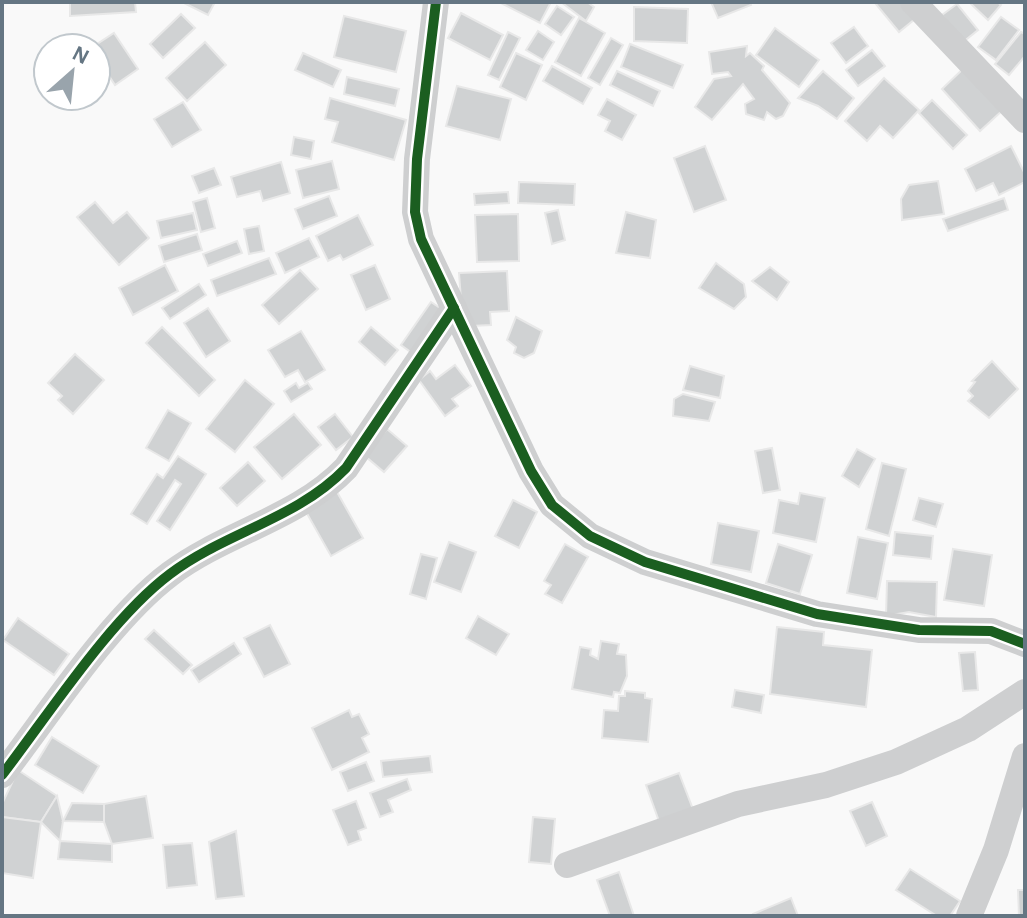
<svg xmlns="http://www.w3.org/2000/svg" width="1027" height="918" font-family="'Alegreya Sans',sans-serif">
<style>
.building{fill:#d0d2d3;stroke:#e8e8e8;stroke-width:2}
.lines{fill:none;stroke-linecap:round;stroke-linejoin:round}
.minor{stroke:#cecfd0;stroke-width:26}
.cycleway-casing{stroke:#fff;stroke-width:15}
.cycleway{stroke:#1b5e20;stroke-width:10}
</style>
<rect width="100%" height="100%" fill="#f9f9f9"/>
<g class="building">
<polygon points="70,2 135,2 136,12 70,16"/>
<polygon points="182,2 215,2 208,15"/>
<polygon points="499,2 551,2 540,23"/>
<polygon points="561,2 587,2 594,7 586,21"/>
<polygon points="711,2 750,2 751,5 718,18"/>
<polygon points="902,2 915,19 899,32 875,3"/>
<polygon points="969,2 997,2 1001,5 988,20"/>
<polygon points="957,4 978,30 963,42 942,15"/>
<polygon points="557,6 574,17 561,35 545,24"/>
<polygon points="634,7 688,9 687,43 634,41"/>
<polygon points="461,13 503,35 490,60 448,38"/>
<polygon points="181,14 195,28 163,58 150,44"/>
<polygon points="344,16 406,31 396,72 334,57"/>
<polygon points="1001,17 1019,30 996,60 978,47"/>
<polygon points="579,18 605,33 581,76 555,62"/>
<polygon points="854,27 868,46 846,63 831,43"/>
<polygon points="775,28 819,60 799,87 756,55"/>
<polygon points="538,31 554,42 543,60 526,50"/>
<polygon points="508,32 520,38 499,80 488,75"/>
<polygon points="1021,32 1025,34 1025,56 1009,75 995,64"/>
<polygon points="114,33 138,69 115,85 96,56 96,48 91,48"/>
<polygon points="611,38 623,45 600,85 588,78"/>
<polygon points="205,42 226,65 187,101 166,78"/>
<polygon points="630,44 683,65 673,88 621,67"/>
<polygon points="747,46 746,56 750,53 764,66 762,70 790,103 783,116 776,119 767,112 764,120 746,114 745,104 754,99 743,84 712,120 695,107 714,79 731,76 728,72 712,74 709,52"/>
<polygon points="872,50 885,66 858,86 846,70"/>
<polygon points="303,53 341,70 333,87 295,70"/>
<polygon points="516,53 542,65 526,100 500,87"/>
<polygon points="552,66 592,88 583,104 543,81"/>
<polygon points="965,67 1004,109 980,131 942,89"/>
<polygon points="617,71 660,91 653,106 610,85"/>
<polygon points="823,71 854,98 837,119 818,106 798,98"/>
<polygon points="347,77 399,89 395,106 344,94"/>
<polygon points="884,78 919,110 893,138 880,126 867,141 845,121"/>
<polygon points="457,86 511,99 500,140 446,126"/>
<polygon points="330,98 406,120 394,160 332,142 338,122 325,119"/>
<polygon points="607,99 636,115 622,140 605,131 610,121 598,115"/>
<polygon points="932,100 967,135 953,149 919,113"/>
<polygon points="183,102 201,130 172,147 154,119"/>
<polygon points="294,137 314,141 311,159 291,155"/>
<polygon points="705,146 726,200 694,212 674,158"/>
<polygon points="1011,146 1025,174 1025,182 999,195 993,183 976,191 965,169"/>
<polygon points="332,161 339,189 303,198 296,170"/>
<polygon points="281,162 290,193 263,201 260,191 237,197 231,177"/>
<polygon points="214,168 221,185 199,193 192,176"/>
<polygon points="938,181 944,214 902,220 901,199 909,185"/>
<polygon points="519,182 575,184 574,205 518,203"/>
<polygon points="508,192 509,203 475,205 474,194"/>
<polygon points="329,196 337,216 303,229 295,209"/>
<polygon points="207,198 215,228 201,232 193,202"/>
<polygon points="1004,198 1008,210 948,231 943,219"/>
<polygon points="95,202 113,223 127,212 149,238 119,265 77,217"/>
<polygon points="558,210 565,240 552,244 545,213"/>
<polygon points="626,212 656,220 650,258 616,253"/>
<polygon points="193,213 197,230 161,238 157,221"/>
<polygon points="518,214 519,261 477,262 475,215"/>
<polygon points="358,215 373,245 343,260 340,255 328,261 316,236"/>
<polygon points="259,226 264,251 249,254 244,229"/>
<polygon points="197,234 202,250 164,262 159,246"/>
<polygon points="309,238 319,257 285,273 276,253"/>
<polygon points="237,241 242,253 208,266 203,254"/>
<polygon points="269,258 276,274 217,296 211,280"/>
<polygon points="716,263 744,284 746,297 734,309 699,288"/>
<polygon points="165,265 178,291 133,315 119,288"/>
<polygon points="375,265 390,299 366,310 351,275"/>
<polygon points="770,267 789,282 777,300 752,281"/>
<polygon points="300,270 318,289 279,324 262,305"/>
<polygon points="507,271 509,311 490,312 491,325 471,326 462,313 459,273"/>
<polygon points="199,284 206,295 170,319 162,308"/>
<polygon points="431,302 443,310 412,353 401,345"/>
<polygon points="208,308 230,341 206,357 184,323"/>
<polygon points="516,317 542,331 534,353 524,358 514,353 516,347 507,340"/>
<polygon points="162,327 215,380 199,396 146,343"/>
<polygon points="371,327 398,350 385,365 359,342"/>
<polygon points="301,331 325,370 305,382 298,370 285,377 268,350"/>
<polygon points="75,354 104,380 73,414 58,400 62,396 48,383"/>
<polygon points="992,361 1018,389 989,418 968,401 973,396 968,391 975,382 972,381"/>
<polygon points="455,365 471,386 452,399 458,406 445,416 419,380 430,371 436,379"/>
<polygon points="690,366 724,376 720,398 683,390"/>
<polygon points="245,380 274,404 235,452 206,429"/>
<polygon points="296,383 299,388 308,383 312,389 291,402 284,391"/>
<polygon points="683,394 715,402 709,421 673,416 674,399"/>
<polygon points="168,410 191,423 169,461 146,448"/>
<polygon points="294,414 321,445 282,479 254,447"/>
<polygon points="335,414 353,437 336,450 318,427"/>
<polygon points="387,429 407,446 384,472 365,456"/>
<polygon points="772,448 780,490 763,493 755,451"/>
<polygon points="857,449 875,459 859,487 842,476"/>
<polygon points="178,456 206,474 170,530 157,521 181,484 175,480 147,524 131,514 157,474 163,478"/>
<polygon points="248,462 265,481 237,506 220,488"/>
<polygon points="882,463 906,469 889,536 866,529"/>
<polygon points="337,492 363,538 331,556 305,510"/>
<polygon points="800,493 825,498 816,542 773,533 779,500 798,504"/>
<polygon points="919,498 943,504 936,527 913,520"/>
<polygon points="513,500 537,512 519,548 495,536"/>
<polygon points="718,523 759,531 751,572 711,564"/>
<polygon points="895,532 933,536 931,559 893,555"/>
<polygon points="858,537 888,543 877,599 847,593"/>
<polygon points="449,542 476,552 461,592 434,582"/>
<polygon points="565,544 588,557 562,603 545,594 551,585 544,581"/>
<polygon points="778,544 812,555 800,594 766,583"/>
<polygon points="953,549 992,555 984,606 944,600"/>
<polygon points="421,554 437,558 426,599 410,594"/>
<polygon points="887,581 937,582 936,617 909,612 886,616"/>
<polygon points="478,616 509,634 496,655 466,638"/>
<polygon points="18,618 69,654 54,675 3,640"/>
<polygon points="270,625 290,664 264,677 244,638"/>
<polygon points="777,627 824,632 823,645 872,650 866,707 770,694"/>
<polygon points="154,630 192,665 183,674 145,639"/>
<polygon points="601,641 619,644 617,654 626,655 627,676 620,693 614,692 613,697 572,689 580,647 591,649 590,655 598,659"/>
<polygon points="234,643 241,654 199,682 191,670"/>
<polygon points="975,652 978,690 963,691 959,653"/>
<polygon points="735,690 764,695 761,713 732,707"/>
<polygon points="625,691 645,693 645,698 652,699 648,742 602,738 604,710 618,711 619,696 625,696"/>
<polygon points="349,710 352,717 359,714 369,734 362,738 369,752 332,770 312,728"/>
<polygon points="52,737 99,766 83,793 35,765"/>
<polygon points="430,756 432,772 383,777 381,761"/>
<polygon points="366,762 374,781 348,791 340,772"/>
<polygon points="18,770 57,796 41,822 2,817 2,804"/>
<polygon points="679,773 694,812 660,824 646,785"/>
<polygon points="407,779 411,790 388,800 393,812 380,817 370,793"/>
<polygon points="57,796 63,821 60,841 41,822"/>
<polygon points="146,796 153,838 112,844 104,822 104,804"/>
<polygon points="356,801 366,828 358,831 361,840 348,845 333,810"/>
<polygon points="872,802 887,836 866,846 850,811"/>
<polygon points="72,803 104,804 104,822 63,821"/>
<polygon points="2,817 41,822 33,878 2,873"/>
<polygon points="533,817 555,819 551,864 529,862"/>
<polygon points="236,831 244,896 216,899 209,842"/>
<polygon points="60,841 112,844 112,862 58,859"/>
<polygon points="192,843 197,885 167,888 163,845"/>
<polygon points="910,869 960,901 950,916 937,916 896,890"/>
<polygon points="619,872 634,916 610,916 597,880"/>
<polygon points="1018,890 1025,890 1025,916 1019,916"/>
<polygon points="791,898 798,916 754,916 753,914"/>
</g>
<g class="lines">
<g class="minor">
<polyline points="436,2 417,159 415,212 421,239 531,471 552,505 590,536 645,562 817,614 919,630 991,631 1025,644"/>
<polyline points="913,2 1025,120"/>
<path d="M 2,775 C 49,714 110,619 170,574 C 226,532 297,519 346,468 L 454,308"/>
<polyline points="567,865 738,804 826,785 896,762 968,729 1025,692"/>
<polyline points="969,916 996,850 1025,756"/>
</g>
<defs>
<g id="cycleway">
<polyline points="436,2 417,159 415,212 421,239 531,471 552,505 590,536 645,562 817,614 919,630 991,631 1025,644"/>
<path d="M 2,775 C 49,714 110,619 170,574 C 226,532 297,519 346,468 L 454,308"/>
</g>
</defs>
<use href="#cycleway" class="cycleway-casing"/>
<use href="#cycleway" class="cycleway"/>
</g>
<rect width="1027" height="918" fill="none" stroke="#657683" stroke-width="8"/>
<g transform="translate(72 72) rotate(27)"><circle r="38" fill="#ffffff" stroke="#c1c8cd" stroke-width="2"/>
<path d="M0-6L14 30L0 20L-14 30Z" fill="#99a4ac"/>
<text y="-12" font-size="22" font-weight="bold" text-anchor="middle" fill="#657683">N</text>
</g>
</svg>
